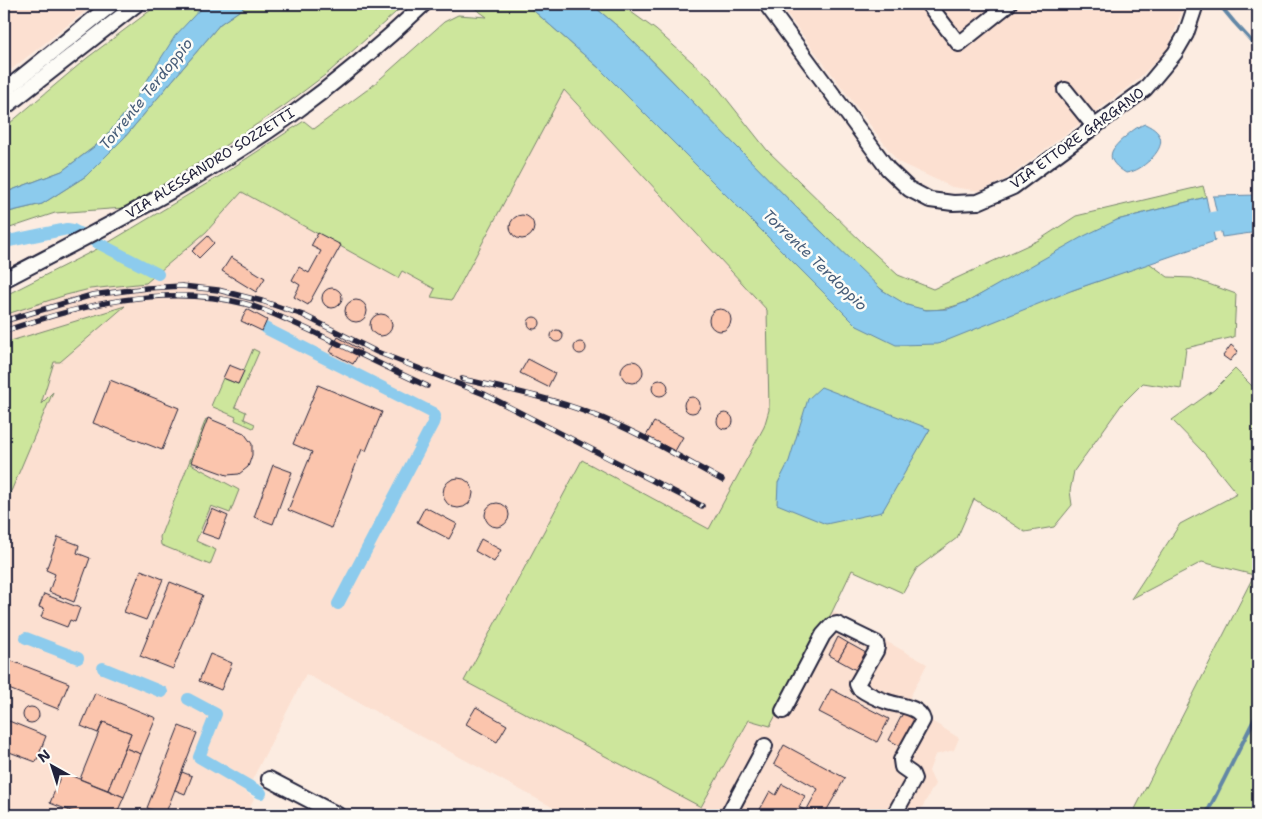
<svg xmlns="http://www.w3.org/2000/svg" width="1262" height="819" font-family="'Shantell Sans',sans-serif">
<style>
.built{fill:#fce0d1}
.green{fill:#cde69c;stroke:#78846c;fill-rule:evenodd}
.water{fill:#8ccbed;stroke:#6287a6}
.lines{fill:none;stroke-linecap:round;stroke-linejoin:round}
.stream{stroke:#6287a6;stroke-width:4}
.canal{stroke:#8ccbed;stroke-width:12}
.river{stroke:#8ccbed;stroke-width:21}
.building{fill:#fbc5ad;stroke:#22223b}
.minor-casing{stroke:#22223b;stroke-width:18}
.minor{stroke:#fdfcf7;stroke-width:14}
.rail-casing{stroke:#22223b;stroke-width:5.5}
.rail{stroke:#fdfcf7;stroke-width:4;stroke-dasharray:11;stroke-linecap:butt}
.labels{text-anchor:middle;stroke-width:5;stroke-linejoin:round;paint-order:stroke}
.street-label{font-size:14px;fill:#22223b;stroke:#fdfcf7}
.water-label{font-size:15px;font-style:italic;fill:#475d79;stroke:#fdfcf7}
</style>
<rect width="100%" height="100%" fill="#fcece1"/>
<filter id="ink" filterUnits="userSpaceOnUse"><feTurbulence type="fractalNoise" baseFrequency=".02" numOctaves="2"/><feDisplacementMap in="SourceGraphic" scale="10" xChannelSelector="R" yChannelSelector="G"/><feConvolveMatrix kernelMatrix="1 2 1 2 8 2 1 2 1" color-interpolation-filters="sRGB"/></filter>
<g filter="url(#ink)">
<g class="built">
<polygon points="4,4 95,4 4,75"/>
<polygon points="779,4 1185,4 1168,49 1135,82 1006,179 980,191 952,187 898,162"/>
<polygon points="458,15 508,30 767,310 992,432 903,593 853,570 832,611 927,664 906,705 959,738 954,750 935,755 929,771 935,784 918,815 567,815 306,674 246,792 254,798 247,815 4,815 4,306 290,145 371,87 444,22"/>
</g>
<g class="green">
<polygon points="159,4 205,4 131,106 102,141 62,171 4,193 4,126 10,123 87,58"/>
<polygon points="249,4 405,4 329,72 284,106 205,159 124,208 55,213 4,230 4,213 42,204 86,176 124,138 220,24"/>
<path d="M 469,4 L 526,4 L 599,68 L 857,326 L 1073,290 L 1149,263 L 1168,277 L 1192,278 L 1236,294 L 1234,337 L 1186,348 L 1181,389 L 1143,383 L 1122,404 L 1074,471 L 1070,491 L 1072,505 L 1054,527 L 1025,532 L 974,499 L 957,538 L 917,568 L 903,593 L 852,570 L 832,612 L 770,726 L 749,720 L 701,807 L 464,681 L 582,460 L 709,529 L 764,427 L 769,410 L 767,310 L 564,90 L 452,300 L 431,297 L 435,289 L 402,271 L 398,278 L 242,192 L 206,232 L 146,283 L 90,289 L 66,295 L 4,315 L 4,296 L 101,247 L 223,174 L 304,121 L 314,129 L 371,87 L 444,22 L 458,15 L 487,17 ZM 930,429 L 881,512 L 778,483 L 790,461 Z"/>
<path d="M 591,4 L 620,4 L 656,30 L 710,78 L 767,150 L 865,245 L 898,275 L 933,289 L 1039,240 L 1076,216 L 1203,186 L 1206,197 L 1117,220 L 969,301 C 948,309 929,314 907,305 C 877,292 850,259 826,236 C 756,169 690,98 621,29 Z"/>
<polygon points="125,306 60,362 54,362 41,404 53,392 4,508 4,343"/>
<polygon points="253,349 259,352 235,407 246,412 244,419 255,424 253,428 235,420 236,417 211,406 223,378 238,384"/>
<polygon points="1235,369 1258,392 1258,815 1132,815 1254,575 1202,562 1131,599 1180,524 1237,494 1204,453 1172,420 1214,390"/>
<polygon points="206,419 208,420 191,464 239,490 230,513 211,506 196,541 216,550 210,565 161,545 160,537"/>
</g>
<g class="water">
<polygon points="205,4 249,4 220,24 124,138 86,176 42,204 4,213 4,193 62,171 102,141 131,106 175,36"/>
<polygon points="526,4 591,4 621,29 800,211 882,290 907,305 926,310 948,309 969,301 1082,237 1117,220 1206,197 1215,241 1073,290 938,344 896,345 857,326 599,68"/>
<path d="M 1145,124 C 1165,133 1165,145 1150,160 C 1142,167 1137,171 1126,173 C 1105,160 1108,151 1125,137 C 1131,132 1136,127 1145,124 Z"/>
<polygon points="1258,195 1258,232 1222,237 1213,196"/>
<polygon points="821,387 930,429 882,512 826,524 777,504 778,483 789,461 808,399"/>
</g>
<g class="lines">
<g class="stream">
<polyline points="1219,4 1234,22 1258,48"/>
<polyline points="1206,815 1258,712"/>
</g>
<g class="canal">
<polyline points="4,242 67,229 73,230 158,274"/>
<polyline points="265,328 433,413 435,416 433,423 338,604"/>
<polyline points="26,638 78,658"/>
<polyline points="103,668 162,692"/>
<polyline points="188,699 216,714 199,757 261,793"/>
</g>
<polyline class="river" points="1182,228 1258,214"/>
</g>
<g class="building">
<circle cx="522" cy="227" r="12"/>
<polygon points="318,233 341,245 308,305 294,297 300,285 292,280 299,267 309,273 321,251 311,246"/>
<polygon points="208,236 214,243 199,258 192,251"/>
<polygon points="231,257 265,278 256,292 222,271"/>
<circle cx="332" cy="298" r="10"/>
<circle cx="356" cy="311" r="11"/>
<circle cx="720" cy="320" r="11"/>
<polygon points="247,309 267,320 262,331 241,321"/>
<circle cx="381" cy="325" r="11"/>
<circle cx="534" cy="323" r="6"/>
<circle cx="557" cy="336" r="6"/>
<polygon points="338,337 361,350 353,364 330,352"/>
<circle cx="580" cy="348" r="6"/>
<polygon points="1231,345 1238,351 1230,361 1223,356"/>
<polygon points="528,359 555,373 548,387 520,373"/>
<circle cx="632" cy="372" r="11"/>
<polygon points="229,365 244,371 238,384 223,378"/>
<circle cx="660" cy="388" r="8"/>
<polygon points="110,380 179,408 162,450 93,423"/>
<polygon points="318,385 382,412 366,451 362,449 331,528 288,510 312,452 293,444"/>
<circle cx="692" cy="405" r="8"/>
<circle cx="725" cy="421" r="8"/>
<polygon points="208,418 244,433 252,444 252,455 248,467 239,474 227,475 191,462"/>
<polygon points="654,422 683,437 675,451 646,436"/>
<polygon points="273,465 292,472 273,524 254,517"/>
<circle cx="458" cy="493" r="15"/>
<circle cx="497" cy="515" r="12"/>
<polygon points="425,507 457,524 449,539 417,522"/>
<polygon points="212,509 228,516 219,539 202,533"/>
<polygon points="58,537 79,545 77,553 90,558 74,602 49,592 55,574 46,570"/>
<polygon points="481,539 501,550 494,562 475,551"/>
<polygon points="141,570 163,579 146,620 124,612"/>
<polygon points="170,582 203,595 173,669 140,656"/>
<polygon points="44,594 80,608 75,622 70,620 67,627 41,617 44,609 39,607"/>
<polygon points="838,637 848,643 838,660 829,655"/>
<polygon points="848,643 866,653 856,670 838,660"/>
<polygon points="210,654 232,663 221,690 199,681"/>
<polygon points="4,658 69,683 58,709 4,687"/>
<polygon points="831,689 889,719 877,742 819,712"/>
<polygon points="95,693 156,718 141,754 125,748 131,733 103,722 98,733 81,726"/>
<circle cx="31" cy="715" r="8"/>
<polygon points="476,707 507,725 497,742 466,724"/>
<polygon points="903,713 919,721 904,748 889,740"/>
<polygon points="4,719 46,736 36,762 4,750"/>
<polygon points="103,722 131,733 108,790 80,779"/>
<polygon points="179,726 197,733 165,815 147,808"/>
<polygon points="784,745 845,778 824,815 757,815 770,791 776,795 782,784 805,796 799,807 806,811 818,789 774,764"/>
<polygon points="125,748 141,754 124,797 108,790"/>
<polygon points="62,772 124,797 116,815 81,815 50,803"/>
<polygon points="182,772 192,776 185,794 175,790"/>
<polygon points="4,778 9,783 8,788 4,792"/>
<polygon points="4,802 8,805 10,811 9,815 4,815"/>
</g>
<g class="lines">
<defs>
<g id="minor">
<polyline points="766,4 888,169 909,189 930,200 953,203 978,202 1013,187 1145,89 1175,53 1186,34 1196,4"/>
<polyline points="928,4 959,44 1009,4"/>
<polyline points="1065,90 1094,126"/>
<polyline points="4,91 112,4"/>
<polyline points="4,108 137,4"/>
<path d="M 4,280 C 101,229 200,180 290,116 C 337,82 382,44 424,4"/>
<path d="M 783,711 L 823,635 L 832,625 L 837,624 L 876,643 L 877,647 L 876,651 L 857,684 L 859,688 C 866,693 876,698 885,701 C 896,706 919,705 923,720 L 901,760 L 902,767 L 912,774 L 914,779 L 894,815"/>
<polyline points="269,779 338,815"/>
<polyline points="728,815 765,746"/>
</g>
</defs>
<use href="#minor" class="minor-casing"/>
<use href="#minor" class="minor"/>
<defs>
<g id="rail">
<polyline points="4,321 92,295 147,288 182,286 218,290 262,301 303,315 377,352 484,394 702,506"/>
<path d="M 4,331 C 82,305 164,283 246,304 C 273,312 298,325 324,337 C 358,353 392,370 427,386"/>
<path d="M 462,379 C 506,389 551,398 592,414 C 637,431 679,457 722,480"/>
</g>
</defs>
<use href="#rail" class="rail-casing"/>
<use href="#rail" class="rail"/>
</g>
</g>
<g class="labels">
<g class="street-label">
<text transform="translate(1077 138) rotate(-36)" y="5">VIA ETTORE GARGANO</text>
<text transform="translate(210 163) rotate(-32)" y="5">VIA ALESSANDRO SOZZETTI</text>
</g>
<g class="water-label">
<text transform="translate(146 94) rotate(-51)" y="5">Torrente Terdoppio</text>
<text transform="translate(815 260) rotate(44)" y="5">Torrente Terdoppio</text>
</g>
</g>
<rect width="1262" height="819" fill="none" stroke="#fdfcf7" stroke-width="20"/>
<rect x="10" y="10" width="1242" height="799" fill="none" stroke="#22223b" stroke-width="2" filter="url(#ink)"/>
<g transform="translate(52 766) rotate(321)" stroke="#fdfcf7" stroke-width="4" paint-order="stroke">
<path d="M0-4L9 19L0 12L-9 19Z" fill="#22223b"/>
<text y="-8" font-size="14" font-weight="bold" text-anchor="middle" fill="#22223b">N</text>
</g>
</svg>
